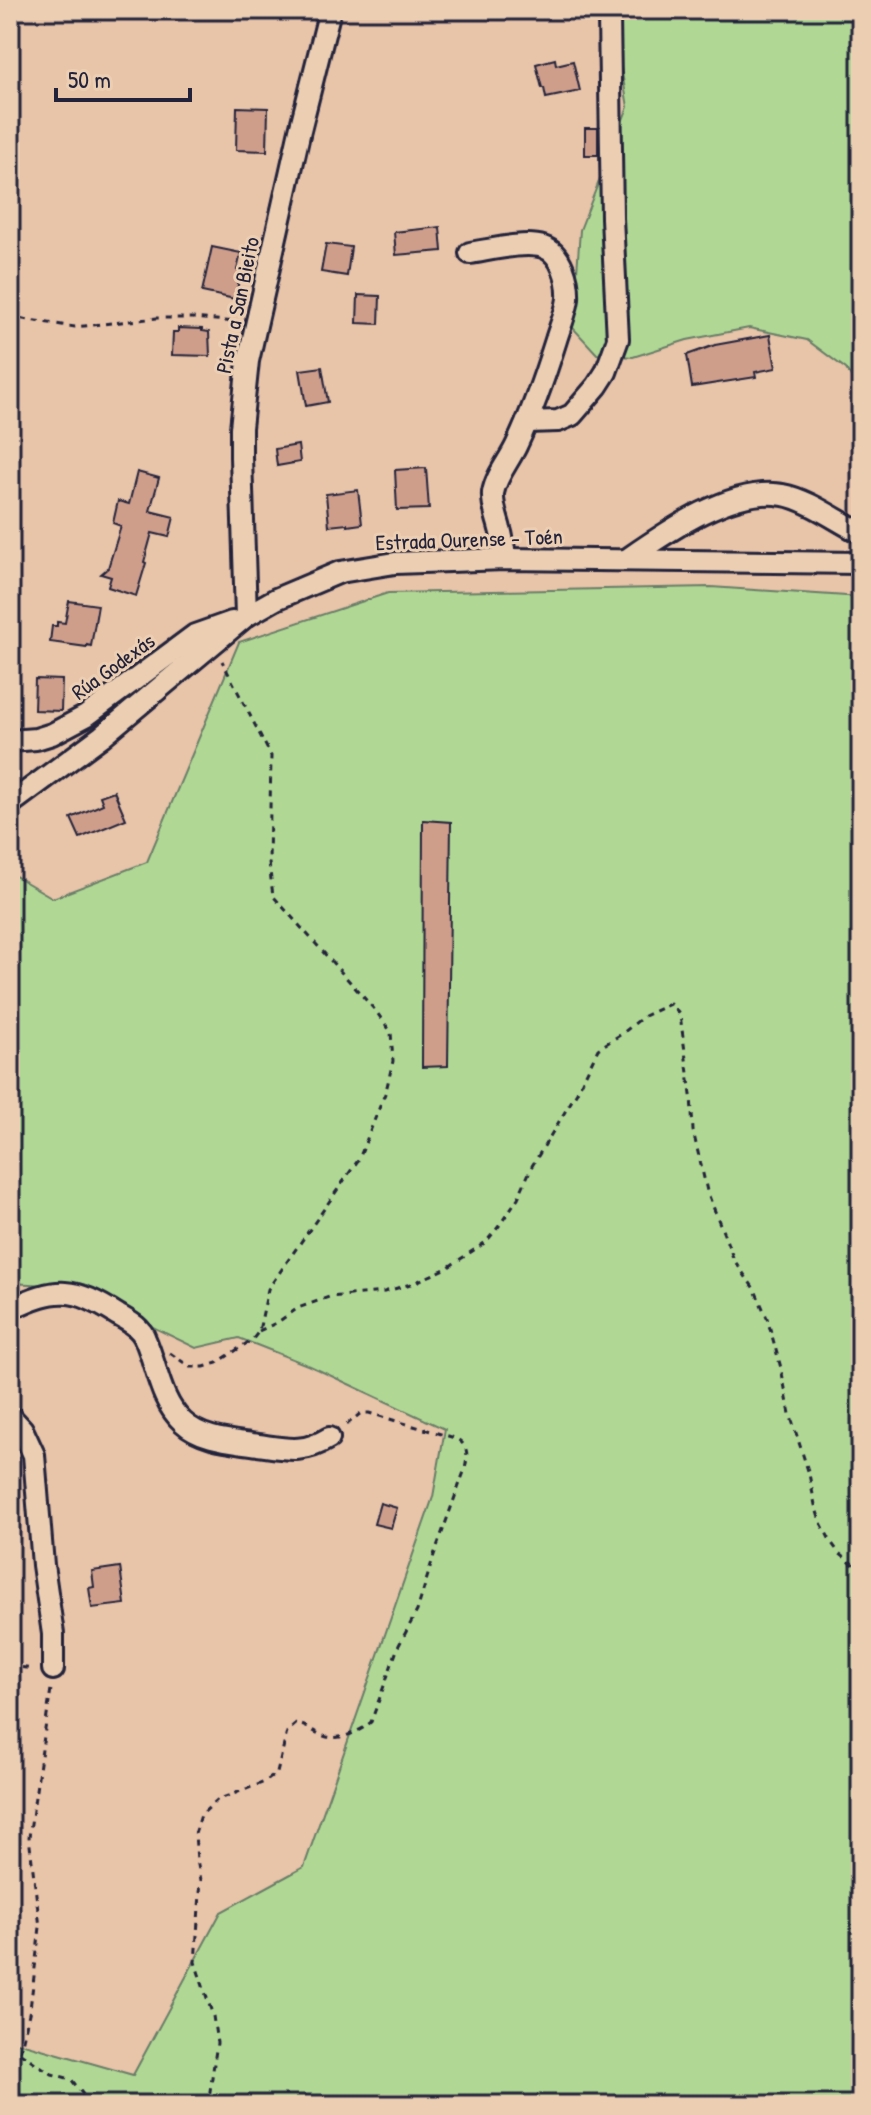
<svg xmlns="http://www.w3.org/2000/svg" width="871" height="2115" font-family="'Patrick Hand',sans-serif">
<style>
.green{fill:#b0d894;stroke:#697d68;stroke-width:2}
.building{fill:#cf9e8b;stroke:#22223b;stroke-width:2}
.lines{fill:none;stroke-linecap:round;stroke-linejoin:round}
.minor-casing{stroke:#22223b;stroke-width:26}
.path{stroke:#22223b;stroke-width:3;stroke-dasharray:6 6;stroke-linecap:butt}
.minor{stroke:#eccfb3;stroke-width:20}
.labels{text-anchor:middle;stroke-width:6;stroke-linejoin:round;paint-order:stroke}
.street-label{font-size:22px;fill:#22223b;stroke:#eccfb3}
</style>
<rect width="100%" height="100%" fill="#e8c4a9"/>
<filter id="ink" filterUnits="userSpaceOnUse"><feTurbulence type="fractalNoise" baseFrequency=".0125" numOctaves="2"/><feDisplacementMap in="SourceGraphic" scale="16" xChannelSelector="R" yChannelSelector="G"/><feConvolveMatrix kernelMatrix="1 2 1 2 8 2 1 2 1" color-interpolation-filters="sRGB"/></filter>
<g filter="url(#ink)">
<g class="green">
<polygon points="611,10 861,10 861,393 846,369 807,340 749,328 687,340 633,357 597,354 573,328 580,230 628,107"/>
<polygon points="711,587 861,597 861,2105 10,2105 10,2040 133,2075 221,1912 304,1867 433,1497 445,1429 310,1366 239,1338 196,1348 68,1286 10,1283 10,873 53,898 147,862 239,642 388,593"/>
</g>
<g class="building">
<polygon points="555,59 556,65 573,61 580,91 546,98 544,88 542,88 536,64"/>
<polygon points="237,107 268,108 267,151 236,150"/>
<rect x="585" y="128" width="13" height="27"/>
<polygon points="440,227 442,251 396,255 394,232"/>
<polygon points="326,244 351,247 347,276 321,272"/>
<polygon points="212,247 241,253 237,270 241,271 235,299 202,292"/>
<polygon points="358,295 380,296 379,324 357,323"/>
<polygon points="178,328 202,329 202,331 209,332 210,356 172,355 173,332 178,332"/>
<polygon points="770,335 776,368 755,372 756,377 692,387 687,355 715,345"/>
<polygon points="322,367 328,402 306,406 300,370"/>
<polygon points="298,445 300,462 277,466 275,449"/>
<polygon points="426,468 429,509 397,510 395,470"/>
<polygon points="137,472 159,478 150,511 174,517 169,537 152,533 144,562 146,563 136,596 108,587 111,577 101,574 108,568 121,526 113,523 118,501 129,504"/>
<polygon points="358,490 362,524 347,526 347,524 329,526 326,494"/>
<polygon points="69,601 98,605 91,646 87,645 87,647 50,642 52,626 57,626 57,622 65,623"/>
<polygon points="35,679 62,680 61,711 34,710"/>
<polygon points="114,791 126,819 80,838 71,818 103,804 100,796"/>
<polygon points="423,820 451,822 448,1066 422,1067"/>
<polygon points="380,1503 397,1508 391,1528 374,1524"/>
<polygon points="120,1567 125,1604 92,1608 89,1588 94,1587 92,1571"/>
</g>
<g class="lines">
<defs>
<g id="minor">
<path d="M 470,253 C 490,250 525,241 543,247 C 562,253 569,281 568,299 C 566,313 560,327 556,340 C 545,375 533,410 517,444 C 510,460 496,475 493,493 C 492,505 497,517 500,529 C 503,538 504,549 505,559"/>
<polyline points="527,422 558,421 572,415 597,386 606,372 618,339 612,218 609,16"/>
<path d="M 626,560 C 665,533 733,485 783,495 C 807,499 839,522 861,533"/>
<polyline points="246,616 241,457 241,428 248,361 300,130 330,10"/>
<polyline points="10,741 36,739 52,734 86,716 195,635 232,622"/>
<polyline points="10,804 102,736 246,616 276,599 340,572 395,563 505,559 861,563"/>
<path d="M 10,1309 C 57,1286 74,1287 118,1315 C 128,1321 141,1327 145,1339 C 157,1366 160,1401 183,1422 C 202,1440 234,1441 258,1445 C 287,1449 303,1454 329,1438"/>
<polyline points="10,1416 22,1429 34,1455 43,1565 53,1634 53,1669"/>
</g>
</defs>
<use href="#minor" class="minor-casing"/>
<g class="path">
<polyline points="10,317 75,327 157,318 192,318 237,322"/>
<polyline points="259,1331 278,1322 298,1308 329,1297 384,1292 414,1283 447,1268 486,1242 499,1226 518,1198 532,1166 577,1092 598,1049 623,1033 644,1016 670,1004 680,1015 691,1095 693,1131 707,1191 734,1260 755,1290 767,1318 781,1368 790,1414 809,1474 815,1505 820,1521 831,1542 839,1553 861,1571"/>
<polyline points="170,1353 190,1367 204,1367 217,1363 253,1339 259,1331 268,1289 359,1159 386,1091 393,1061 391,1032 375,1010 273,896 269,863 271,756 222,661"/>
<polyline points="10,1666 33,1669"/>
<polyline points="10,2046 52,2074 71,2079 91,2105"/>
<polyline points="20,2052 30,2009 40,1927 29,1837 51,1689"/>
<path d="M 208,2105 L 217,2043 L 213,2016 L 195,1962 L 201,1880 L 197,1860 L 195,1834 L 201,1815 L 217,1800 L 265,1782 L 277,1773 L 287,1732 L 296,1724 C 308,1725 315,1734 327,1737 C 342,1740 361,1731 371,1722 L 398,1647 L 417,1611 L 434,1555 L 465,1469 C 468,1455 469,1445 455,1438 L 369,1413 L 361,1413 L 345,1426"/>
</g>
<use href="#minor" class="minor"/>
</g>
</g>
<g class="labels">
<g class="street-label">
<text transform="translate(237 305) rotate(-78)" y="8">Pista a San Bieito</text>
<text transform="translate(469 539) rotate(-2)" y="8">Estrada Ourense - Toén</text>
<text transform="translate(113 666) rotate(-36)" y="8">Rúa Godexás</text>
</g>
</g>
<rect width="871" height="2115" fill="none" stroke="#eccfb3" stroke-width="40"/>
<rect x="20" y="20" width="831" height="2075" fill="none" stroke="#22223b" stroke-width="3" filter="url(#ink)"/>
<path d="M56 88v12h134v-12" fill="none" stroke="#22223b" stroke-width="4"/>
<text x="68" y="88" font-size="24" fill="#22223b" stroke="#eccfb3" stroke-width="6" paint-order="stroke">50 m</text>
</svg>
